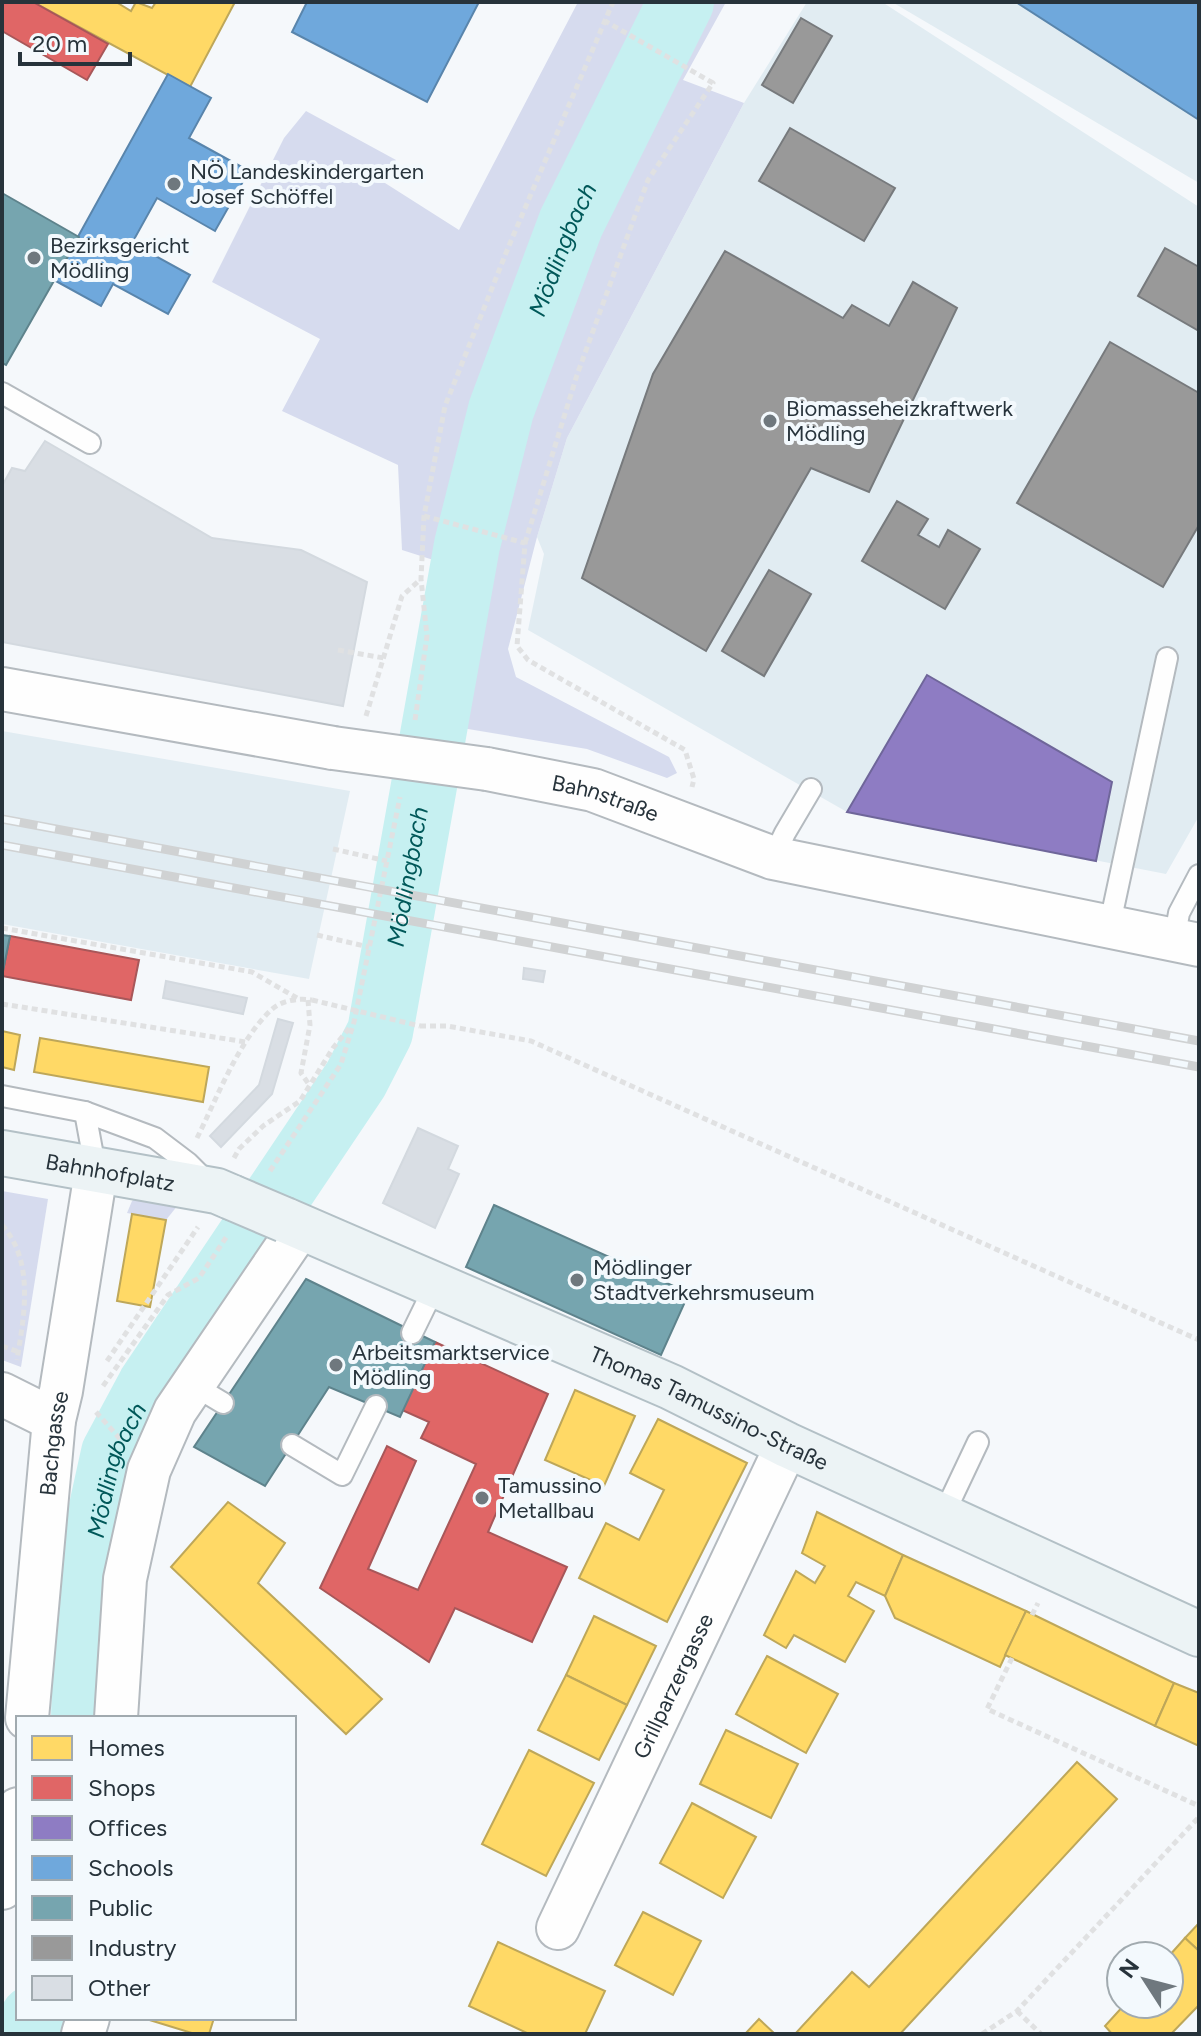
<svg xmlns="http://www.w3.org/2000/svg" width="1201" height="2036" font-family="Figtree,sans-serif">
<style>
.built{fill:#e1ecf2}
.green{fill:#d6dbee}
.homes{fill:#ffd966;stroke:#bea759;stroke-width:2}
.shops{fill:#e06666;stroke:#a85759;stroke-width:2}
.offices{fill:#8e7cc3;stroke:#6f669a;stroke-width:2}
.schools{fill:#6fa8dc;stroke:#5985ac;stroke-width:2}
.public{fill:#76a5af;stroke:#5e838c;stroke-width:2}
.industry{fill:#999;stroke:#777a7d;stroke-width:2}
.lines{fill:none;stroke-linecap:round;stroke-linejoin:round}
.river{stroke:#c6f0f1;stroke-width:66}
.building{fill:#d9dee4;stroke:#d3d9df;stroke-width:2}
.service-casing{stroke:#b4babf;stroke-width:24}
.minor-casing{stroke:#b4babf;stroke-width:46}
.primary-casing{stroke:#b3c0c6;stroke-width:48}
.path{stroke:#e0e1e2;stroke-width:5;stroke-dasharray:6 4;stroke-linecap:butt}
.service{stroke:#fefefe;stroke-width:20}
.minor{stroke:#fefefe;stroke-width:42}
.primary{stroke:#ecf3f5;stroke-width:44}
.rail-casing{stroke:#d0d2d3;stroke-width:9}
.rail{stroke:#f3f9fd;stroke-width:6;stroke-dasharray:18;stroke-linecap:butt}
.minor-bridge-casing{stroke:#b4babf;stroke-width:46;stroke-linecap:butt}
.primary-bridge-casing{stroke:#b3c0c6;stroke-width:48;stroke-linecap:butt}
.path-bridge{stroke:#e0e1e2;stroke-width:5;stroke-dasharray:6 4;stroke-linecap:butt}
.minor-bridge{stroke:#fefefe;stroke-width:42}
.primary-bridge{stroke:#ecf3f5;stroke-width:44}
.poi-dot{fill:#6f787e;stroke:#f3f9fd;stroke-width:3}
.labels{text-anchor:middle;stroke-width:8;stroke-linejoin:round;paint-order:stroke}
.poi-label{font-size:22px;fill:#27333b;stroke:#f3f9fd;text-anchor:start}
.street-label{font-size:22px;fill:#27333b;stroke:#f3f9fd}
.water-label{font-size:24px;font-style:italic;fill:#005859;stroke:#f3f9fd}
</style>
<rect width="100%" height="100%" fill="#f5f8fb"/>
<g class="built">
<polygon points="807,2 882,2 1199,207 1199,816 1166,874 847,812 528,630 544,554 537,537 567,438 744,103"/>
<polygon points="892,2 1199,2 1199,183"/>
<polygon points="2,731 350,791 309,979 2,924"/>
</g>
<g class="green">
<polygon points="578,2 726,2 683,80 744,103 567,438 537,537 508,649 516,677 669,757 677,773 667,778 587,749 432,723 446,564 402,550 398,465 282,411 320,339 212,282 284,138 306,111 396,160 385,183 459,230"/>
<polygon points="2,1191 48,1199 21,1367 2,1360"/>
<polygon points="186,1195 166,1220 127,1213 132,1201 138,1196"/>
</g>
<g class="homes">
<polygon points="33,2 116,2 131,11 136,2 152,8 156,2 235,2 190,87"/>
<polygon points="2,1031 20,1035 14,1070 2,1067"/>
<polygon points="40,1038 209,1067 203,1102 34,1072"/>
<polygon points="132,1214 166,1220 150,1307 117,1301"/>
<polygon points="575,1390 635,1416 604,1486 545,1460"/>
<polygon points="658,1419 747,1463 667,1622 579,1578 606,1523 639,1540 664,1490 630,1473"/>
<polygon points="228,1502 285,1543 258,1583 382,1699 346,1734 171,1567"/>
<polygon points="817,1512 903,1555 885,1596 856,1582 848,1596 874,1611 845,1662 794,1635 786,1648 764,1635 796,1571 815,1583 825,1566 802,1553"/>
<polygon points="903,1555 1026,1611 1000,1667 895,1618 885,1596"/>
<polygon points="1026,1611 1174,1683 1155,1726 1005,1655"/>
<polygon points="594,1616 656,1646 627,1705 566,1675"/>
<polygon points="767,1656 838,1694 806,1753 736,1714"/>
<polygon points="566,1675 627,1705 599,1760 538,1730"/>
<polygon points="1174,1683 1199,1693 1199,1746 1155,1726"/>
<polygon points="726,1730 798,1764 771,1818 700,1784"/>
<polygon points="529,1750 594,1783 546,1876 482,1844"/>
<polygon points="1077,1762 1117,1799 900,2034 795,2034 852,1972 869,1987"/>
<polygon points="692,1803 756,1837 723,1898 660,1863"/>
<polygon points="643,1912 701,1941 673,1995 615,1965"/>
<polygon points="1199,1923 1199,1951 1185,1938"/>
<polygon points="1185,1938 1199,1951 1199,2005 1171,2034 1112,2034 1105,2026 1125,2004 1169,2004 1169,1956"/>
<polygon points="498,1942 605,1991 585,2034 529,2034 469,2006"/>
<polygon points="143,2018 214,2018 209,2034 195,2034"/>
<polygon points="759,2019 775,2034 745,2034"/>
</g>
<g class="shops">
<polygon points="2,2 33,2 108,44 87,80 2,31"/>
<polygon points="10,936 139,960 131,1000 2,976"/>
<polygon points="435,1342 548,1394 488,1532 567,1567 532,1642 455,1608 429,1662 320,1588 387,1446 416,1461 368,1569 418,1590 476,1464 421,1438 429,1422 402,1410"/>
</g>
<polygon class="offices" points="927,675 1112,782 1096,861 847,812"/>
<g class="schools">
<polygon points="307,2 479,2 427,102 292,32"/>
<polygon points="1016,2 1199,2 1199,120"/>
<polygon points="168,74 211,98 189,138 249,171 215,231 157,198 132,243 190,275 168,314 113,284 101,306 54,280"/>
</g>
<g class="public">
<polygon points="2,193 79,237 6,365 2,363"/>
<polygon points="2,935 10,936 2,976"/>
<polygon points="494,1205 689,1293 661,1355 466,1267"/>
<polygon points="306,1279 435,1342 400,1417 329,1387 265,1486 194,1447"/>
</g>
<g class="industry">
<polygon points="801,18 832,36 793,103 762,85"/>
<polygon points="790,128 895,188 864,241 759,181"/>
<polygon points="1165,248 1199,267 1199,331 1138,296"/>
<polygon points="725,251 843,318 852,305 889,326 913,282 957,308 869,492 811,468 706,651 582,578 653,374"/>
<polygon points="1110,342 1199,393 1199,525 1163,587 1017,503"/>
<polygon points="897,501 928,519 918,535 939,547 948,530 980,549 945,609 862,561"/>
<polygon points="769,570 811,594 764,676 722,651"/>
</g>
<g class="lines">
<g class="river">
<path id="s1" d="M 84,1718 L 88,1571 L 114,1453 L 150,1386 L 356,1079 L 380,1032 L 467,545 L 501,410 L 571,223 L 681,2"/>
<polyline points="28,2034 33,2018"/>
</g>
</g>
<g class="building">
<polygon points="45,441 212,538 301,550 367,582 343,706 2,642 2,486 12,468 25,471"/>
<polygon points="524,968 545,971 543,982 523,979"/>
<polygon points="166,981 247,998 243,1014 163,998"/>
<polygon points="278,1019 293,1023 272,1094 221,1147 210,1136 259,1085"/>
<polygon points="418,1128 458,1146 448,1169 459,1174 435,1228 383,1203"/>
</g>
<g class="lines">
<defs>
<g id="service">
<polyline points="2,393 90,443"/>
<polyline points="773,858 785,833 811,789"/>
<polyline points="1109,928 1167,658"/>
<polyline points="1174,941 1179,913 1199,875"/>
<polyline points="2,1096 85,1112 155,1138 188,1163 208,1183"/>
<polyline points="85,1112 96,1172"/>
<polyline points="412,1333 436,1284"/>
<polyline points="193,1385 223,1403"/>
<polyline points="292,1445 342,1475 376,1406"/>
<polyline points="943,1516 978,1442"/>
</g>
<g id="minor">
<polyline points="2,689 333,748"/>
<path id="s2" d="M 487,769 L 593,790 L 773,858 L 1199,945"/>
<polyline points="2,1394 54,1420"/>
<path id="s3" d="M 27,1718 L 54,1420 L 61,1391 L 96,1172"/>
<polyline points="116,1718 125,1579 149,1470 175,1411 300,1227"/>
<polyline points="2,1888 18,1809"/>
<path id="s4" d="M 558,1928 L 787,1445"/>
<polyline points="83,2034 88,2018"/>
</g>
<g id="primary">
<path id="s5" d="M 2,1153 L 217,1191 L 231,1197"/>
<path id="s6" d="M 285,1220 L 671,1387 L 787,1445 L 1199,1634"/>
</g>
</defs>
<use href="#service" class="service-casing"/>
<use href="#minor" class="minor-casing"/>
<use href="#primary" class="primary-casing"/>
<g class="path">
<polyline points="424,516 525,543 517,646 528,660 685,750 694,779 692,787"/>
<polyline points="525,543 577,375 648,180 713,83 605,21"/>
<polyline points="338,650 384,658"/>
<polyline points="366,716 402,596 421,579"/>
<polyline points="415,720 427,636 421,579 424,516 445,406 508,248 613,2"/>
<polyline points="333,849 387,861"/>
<polyline points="2,928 252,972 297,998"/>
<polyline points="317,935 369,947"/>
<polyline points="308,1000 310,1025 301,1073 310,1086"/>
<polyline points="2,1004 246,1042"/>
<polyline points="420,1026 447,1026 531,1041 1199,1340"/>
<path d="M 197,1138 C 217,1098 238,1042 270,1011 C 281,1000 298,998 312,1000"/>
<polyline points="234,1158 239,1149 263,1126 300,1101 333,1048 351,1026"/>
<polyline points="270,1171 341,1064 354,1022 400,797"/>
<path d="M 2,1225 C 35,1262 24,1316 17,1360"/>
<polyline points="2,1346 19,1352"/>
<polyline points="107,1361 198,1227"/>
<polyline points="103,1386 168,1295 199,1278 227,1236"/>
<polyline points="96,1412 121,1440"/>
<polyline points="1032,1615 1038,1603"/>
<polyline points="1012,1658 987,1709 1199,1806"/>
<polyline points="1017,2011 1041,2034"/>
<polyline points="982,2034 1017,2011 1199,1817"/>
</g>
<use href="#service" class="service"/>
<use href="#minor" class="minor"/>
<use href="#primary" class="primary"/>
<defs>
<g id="rail">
<polyline points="2,819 1199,1041"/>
<polyline points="2,845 1199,1067"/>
</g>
</defs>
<use href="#rail" class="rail-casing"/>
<use href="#rail" class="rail"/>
<defs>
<polyline id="minor-bridge" points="333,748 487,769"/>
<polyline id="primary-bridge" points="231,1197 285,1220"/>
</defs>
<use href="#minor-bridge" class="minor-bridge-casing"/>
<use href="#primary-bridge" class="primary-bridge-casing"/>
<polyline class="path-bridge" points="312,1000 420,1026"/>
<use href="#minor-bridge" class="minor-bridge"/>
<use href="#primary-bridge" class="primary-bridge"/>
</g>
<g class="poi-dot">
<circle cx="174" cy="184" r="8"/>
<circle cx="34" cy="258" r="8"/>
<circle cx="770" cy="421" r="8"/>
<circle cx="577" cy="1280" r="8"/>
<circle cx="336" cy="1365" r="8"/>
<circle cx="482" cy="1498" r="8"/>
</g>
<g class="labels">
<g class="poi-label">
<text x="190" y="179">NÖ Landeskindergarten<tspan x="190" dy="25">Josef Schöffel</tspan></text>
<text x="50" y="253">Bezirksgericht<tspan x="50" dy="25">Mödling</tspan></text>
<text x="786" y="416">Biomasseheizkraftwerk<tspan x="786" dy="25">Mödling</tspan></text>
<text x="593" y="1275">Mödlinger<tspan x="593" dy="25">Stadtverkehrsmuseum</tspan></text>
<text x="352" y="1360">Arbeitsmarktservice<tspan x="352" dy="25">Mödling</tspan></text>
<text x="498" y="1493">Tamussino<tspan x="498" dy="25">Metallbau</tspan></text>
</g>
<g class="street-label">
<text dy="8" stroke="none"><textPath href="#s2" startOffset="122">Bahnstraße</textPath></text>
<text dy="8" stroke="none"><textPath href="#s5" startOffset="110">Bahnhofplatz</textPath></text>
<text dy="8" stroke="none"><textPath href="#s6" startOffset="464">Thomas Tamussino-Straße</textPath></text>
<text dy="8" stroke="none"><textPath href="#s3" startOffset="276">Bachgasse</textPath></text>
<text dy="8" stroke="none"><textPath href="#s4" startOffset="268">Grillparzergasse</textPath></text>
</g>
<g class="water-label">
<text dy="8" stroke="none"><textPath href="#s1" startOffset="1572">Mödlingbach</textPath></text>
<text dy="8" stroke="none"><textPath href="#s1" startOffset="924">Mödlingbach</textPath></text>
<text dy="8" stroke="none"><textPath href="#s1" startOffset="252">Mödlingbach</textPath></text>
</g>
</g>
<rect width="1201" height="2036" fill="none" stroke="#27333b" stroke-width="8"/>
<rect x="16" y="1716" width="280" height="304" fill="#f3f9fd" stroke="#a1aaaf" stroke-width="2"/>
<rect x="32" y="1736" width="40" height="24" fill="#ffd966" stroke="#a1aaaf" stroke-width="2"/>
<text x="88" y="1756" font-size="24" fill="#27333b">Homes</text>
<rect x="32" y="1776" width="40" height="24" fill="#e06666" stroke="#a1aaaf" stroke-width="2"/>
<text x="88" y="1796" font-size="24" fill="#27333b">Shops</text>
<rect x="32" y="1816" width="40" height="24" fill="#8e7cc3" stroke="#a1aaaf" stroke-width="2"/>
<text x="88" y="1836" font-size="24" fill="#27333b">Offices</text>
<rect x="32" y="1856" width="40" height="24" fill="#6fa8dc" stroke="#a1aaaf" stroke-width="2"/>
<text x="88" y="1876" font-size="24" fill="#27333b">Schools</text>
<rect x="32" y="1896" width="40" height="24" fill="#76a5af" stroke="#a1aaaf" stroke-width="2"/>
<text x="88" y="1916" font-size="24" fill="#27333b">Public</text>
<rect x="32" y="1936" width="40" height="24" fill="#999999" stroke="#a1aaaf" stroke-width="2"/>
<text x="88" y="1956" font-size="24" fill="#27333b">Industry</text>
<rect x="32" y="1976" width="40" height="24" fill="#d9dee4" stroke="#a1aaaf" stroke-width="2"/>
<text x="88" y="1996" font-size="24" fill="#27333b">Other</text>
<g transform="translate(1145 1980) rotate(306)"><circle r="38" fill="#f3f9fd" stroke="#a1aaaf" stroke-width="2"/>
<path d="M0-6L14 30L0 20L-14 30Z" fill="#6f787e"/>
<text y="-12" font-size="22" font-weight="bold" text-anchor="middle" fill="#27333b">N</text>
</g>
<path d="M20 52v12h110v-12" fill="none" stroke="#27333b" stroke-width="4"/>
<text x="32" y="52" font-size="24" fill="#27333b" stroke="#f3f9fd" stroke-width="6" paint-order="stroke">20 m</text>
</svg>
